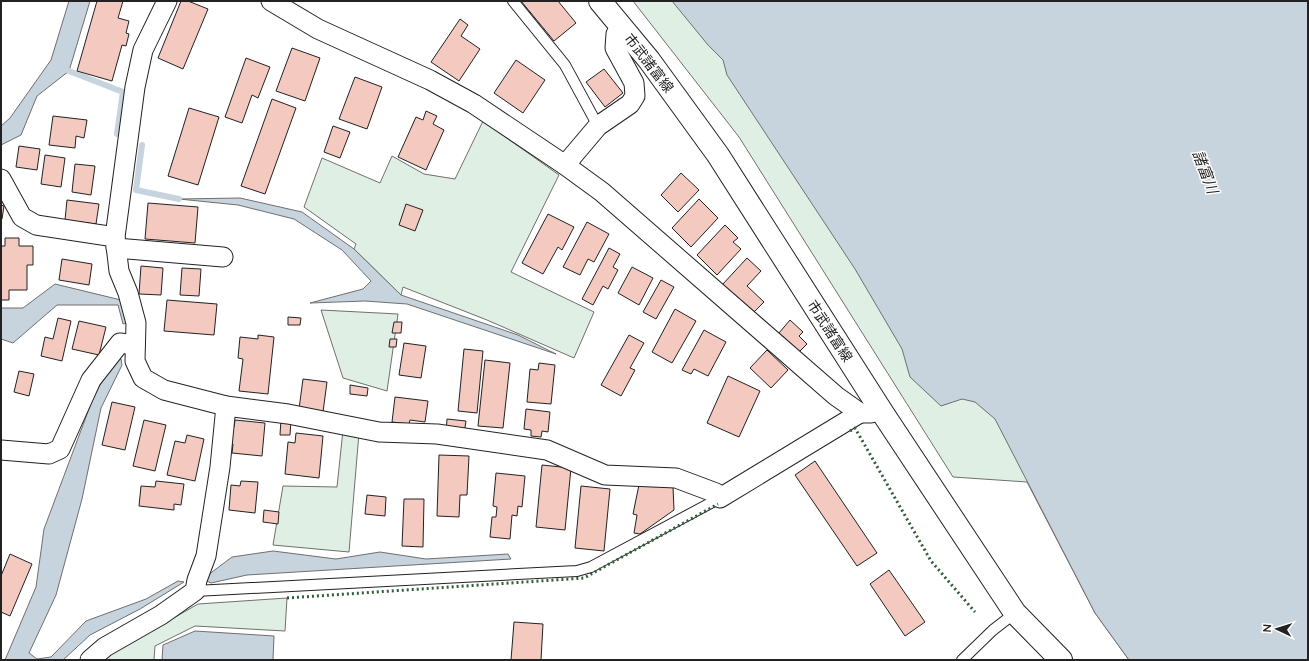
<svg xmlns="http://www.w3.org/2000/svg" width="1309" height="661" font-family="Lato,'Noto Sans JP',sans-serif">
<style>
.green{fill:#e0efe3;stroke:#6f6f6f}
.water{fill:#c7d3dd;stroke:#6f6f6f}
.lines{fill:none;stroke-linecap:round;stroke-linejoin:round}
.stream{stroke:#c7d3dd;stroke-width:6}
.building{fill:#f3c9c0;stroke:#222}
.service-casing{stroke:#222;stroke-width:12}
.minor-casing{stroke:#222;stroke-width:21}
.secondary-casing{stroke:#222;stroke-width:24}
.service{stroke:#fff;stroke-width:10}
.minor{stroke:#fff;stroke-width:19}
.secondary{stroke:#fff;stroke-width:22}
.hedge{stroke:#2f5e38;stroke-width:3;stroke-dasharray:2 3;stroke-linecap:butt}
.labels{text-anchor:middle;stroke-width:3;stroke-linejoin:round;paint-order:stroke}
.street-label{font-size:14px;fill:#222;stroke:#fff}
.water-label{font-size:15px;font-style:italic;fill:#222;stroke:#fff}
</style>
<rect width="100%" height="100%" fill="#fff"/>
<g class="green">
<polygon points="633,1 718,1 981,377 1129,660 1095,613 1027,482 953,477 739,137"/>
<polygon points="483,121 559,175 511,272 594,312 574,358 487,320 403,287 401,295 354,249 356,244 304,207 322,158 380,183 392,156 424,174 455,179"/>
<polygon points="321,310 398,314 387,391 343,378"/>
<polygon points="343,430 359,433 349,552 273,545 283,486 337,487"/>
<polygon points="287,598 285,631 195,626 155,646 154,660 103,660 109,655 198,604"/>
</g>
<g class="water">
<polygon points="69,1 90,1 69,71 37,96 21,135 1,145 1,126 10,118 51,60"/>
<polygon points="672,1 1308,1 1308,660 1129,660 1095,613 995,419 975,402 962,399 941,406 910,377 902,349 855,269 727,75 723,60 708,45"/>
<polygon points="240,198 302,212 354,249 401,295 518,335 556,354 407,304 365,301 310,303 363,289 371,281 342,250 294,219 238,205 179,199"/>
<polygon points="55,284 121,300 127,323 123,324 118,305 57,305 13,343 1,339 1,308 23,308"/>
<polygon points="121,359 122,365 101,408 82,499 56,595 29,653 37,659 51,657 86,621 146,599 178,581 184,582 140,609 90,635 63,660 5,660 36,587 44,529 92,401 112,361"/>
<polygon points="273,551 336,559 380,552 426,559 508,554 511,559 247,575 211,583 205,580 208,575 232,557"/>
<polygon points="195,631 274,636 273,660 162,660 163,645"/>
</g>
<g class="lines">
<g class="stream">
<polyline points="69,71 123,92 117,134"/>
<polyline points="142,145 136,190 179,199"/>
</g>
</g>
<g class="building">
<polygon points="97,1 123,1 118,18 129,21 126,33 129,34 126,46 122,45 112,81 77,71"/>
<polygon points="181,1 188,1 208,9 183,69 158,58"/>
<polygon points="521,1 558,1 576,23 554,41"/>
<polygon points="460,19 468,25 461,36 480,49 459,81 431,62"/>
<polygon points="292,48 320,58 305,101 276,91"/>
<polygon points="246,58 270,67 258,98 252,95 242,123 225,117"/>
<polygon points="516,60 545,80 523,113 494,93"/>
<polygon points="604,69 623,93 605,107 586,82"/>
<polygon points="355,77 382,87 367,129 339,119"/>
<polygon points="272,99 296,108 265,194 241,186"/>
<polygon points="189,108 219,117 198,185 168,176"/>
<polygon points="426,111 437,116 433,124 444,130 426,170 398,157 416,117 423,120"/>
<polygon points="53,116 87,120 84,138 76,136 75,148 49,145"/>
<polygon points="333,126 350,132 340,158 324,152"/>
<polygon points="19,146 40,149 37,170 16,167"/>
<polygon points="45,155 65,158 61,187 41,184"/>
<polygon points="75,164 95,166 91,195 72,192"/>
<polygon points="681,173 699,190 678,212 661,195"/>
<polygon points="699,199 718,218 691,247 672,228"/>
<polygon points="67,200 99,204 96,224 65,220"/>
<polygon points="148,203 198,207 195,243 145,239"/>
<polygon points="406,204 423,210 415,231 399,225"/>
<polygon points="1,205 4,206 2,219 1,218"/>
<polygon points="548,214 574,227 562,250 558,247 543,274 522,263"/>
<polygon points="587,222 609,234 594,262 588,259 580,275 563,267"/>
<polygon points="725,225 738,238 733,242 741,249 717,275 697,255"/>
<polygon points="5,238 19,238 19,246 33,246 33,265 27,265 27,290 9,290 9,300 1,300 1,246 5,246"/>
<polygon points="609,248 620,254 613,267 618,270 608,289 603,286 593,305 582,299"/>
<polygon points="747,258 761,271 747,286 764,302 752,314 722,285"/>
<polygon points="62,259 92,264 89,285 59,280"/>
<polygon points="141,266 163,268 161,295 139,294"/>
<polygon points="632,267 653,278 639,305 618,293"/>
<polygon points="182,268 201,269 199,296 180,295"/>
<polygon points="661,280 674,287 656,319 643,312"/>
<polygon points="167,300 217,304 214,335 164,331"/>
<polygon points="675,309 696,321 672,363 652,352"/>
<polygon points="288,317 301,318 300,325 288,325"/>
<polygon points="58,318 71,321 62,361 41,356 45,337 53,339"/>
<polygon points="790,320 803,332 799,336 807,344 799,352 779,333"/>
<polygon points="79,321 106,327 99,355 72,349"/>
<polygon points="394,322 402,322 401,333 392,333"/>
<polygon points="704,330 726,342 708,376 694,369 691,374 682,370"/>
<polygon points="258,335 274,337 268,394 239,391 243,359 238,358 240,337 258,339"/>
<polygon points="629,335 644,343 630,368 635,370 621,396 601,385"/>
<polygon points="390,339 397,339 396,347 389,347"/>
<polygon points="404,343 426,346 421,378 399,375"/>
<polygon points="464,349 483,351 477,413 458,411"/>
<polygon points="767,350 788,370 771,388 750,368"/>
<polygon points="485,360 510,363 503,428 478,426"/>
<polygon points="539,363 555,365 551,404 527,402 530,369 538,370"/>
<polygon points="19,371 34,374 29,396 14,392"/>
<polygon points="728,376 760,391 739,437 707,423"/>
<polygon points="303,379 327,382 323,412 299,409"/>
<polygon points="350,385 368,388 367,396 350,394"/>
<polygon points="395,397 428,401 425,422 410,420 409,424 392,422"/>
<polygon points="112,402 135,407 125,450 102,445"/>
<polygon points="526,409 550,412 548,432 542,431 541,437 531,436 531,430 524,429"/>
<polygon points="281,419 291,420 290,435 280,435"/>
<polygon points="447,419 466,421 464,434 446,433"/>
<polygon points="144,420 166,425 155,471 133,466"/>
<polygon points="235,420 265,423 262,456 232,453 233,444 226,444 228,426 234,427"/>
<polygon points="296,433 323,436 319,478 285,474 288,442 295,443"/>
<polygon points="187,435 204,439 195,481 167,475 175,441 185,443"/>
<polygon points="439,455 469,456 467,495 460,495 459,517 437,516"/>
<polygon points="815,461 877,553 857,566 795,475"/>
<polygon points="542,465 571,468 565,530 536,527"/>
<polygon points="496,473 525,476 522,507 518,506 517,516 512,515 510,539 490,537 492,517 496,517 497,507 493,506"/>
<polygon points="640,480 673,487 674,510 640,534 634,533 637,515 633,514"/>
<polygon points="156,481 184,484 181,505 174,504 174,510 139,506 141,486 155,487"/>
<polygon points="241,481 258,482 255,513 229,510 231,485 240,486"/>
<polygon points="581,486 610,489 604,551 575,548"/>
<polygon points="367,495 386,497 385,516 365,514"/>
<polygon points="404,499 424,499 423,547 402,546"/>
<polygon points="264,510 279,512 278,524 263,522"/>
<polygon points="10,554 32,564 10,616 1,612 1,576"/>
<polygon points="889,570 925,622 905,636 870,584"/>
<polygon points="514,622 543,624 541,660 511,660"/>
</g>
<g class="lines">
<defs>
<g id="service">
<polyline points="513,1 565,65 598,126"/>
<polyline points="195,591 577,571 591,567 720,498"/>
<polyline points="962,660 993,630 1015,613"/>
</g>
<g id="minor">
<polyline points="167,1 143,50 135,87 115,237 119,271 128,293 136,323 135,361 143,378 164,390 226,406 288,414 379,432 437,434 547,450 605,475 676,478 716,493 720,498 860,413"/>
<polyline points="271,1 318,29 430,80 474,104 565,165 602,192 836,396 860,413 871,413"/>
<polyline points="565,165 598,126 630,104 635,96 634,83 615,48 616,34 621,26"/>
<polyline points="1,179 22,217 36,225 115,237"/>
<polyline points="116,248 223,257"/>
<polyline points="1,450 49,454 60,449 91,380 120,343 135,345"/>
<polyline points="90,660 105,647 161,615 195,591 197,580 206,556 220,467 226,406"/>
</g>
<polyline id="secondary" points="600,1 649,60 718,155 882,412 1015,613 1061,660"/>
</defs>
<use href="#service" class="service-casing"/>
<use href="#minor" class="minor-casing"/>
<use href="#secondary" class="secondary-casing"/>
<use href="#service" class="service"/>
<use href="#minor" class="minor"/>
<use href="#secondary" class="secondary"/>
<g class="hedge">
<polyline points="850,431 855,428 931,561 975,612"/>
<polyline points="287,598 584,578 718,504"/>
</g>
</g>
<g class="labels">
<g class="street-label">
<text transform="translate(649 63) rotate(52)" y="5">市武諸富線</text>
<text transform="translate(830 331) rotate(57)" y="5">市武諸富線</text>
</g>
<g class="water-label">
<text transform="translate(1205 172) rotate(69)" y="5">諸富川</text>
</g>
</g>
<rect width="1309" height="661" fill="none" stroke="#222222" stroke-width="4"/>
<g transform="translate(1277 629) rotate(274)" stroke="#ffffff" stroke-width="3" paint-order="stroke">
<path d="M0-3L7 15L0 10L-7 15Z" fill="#222222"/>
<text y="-6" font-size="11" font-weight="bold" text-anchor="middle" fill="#222222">N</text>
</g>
</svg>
